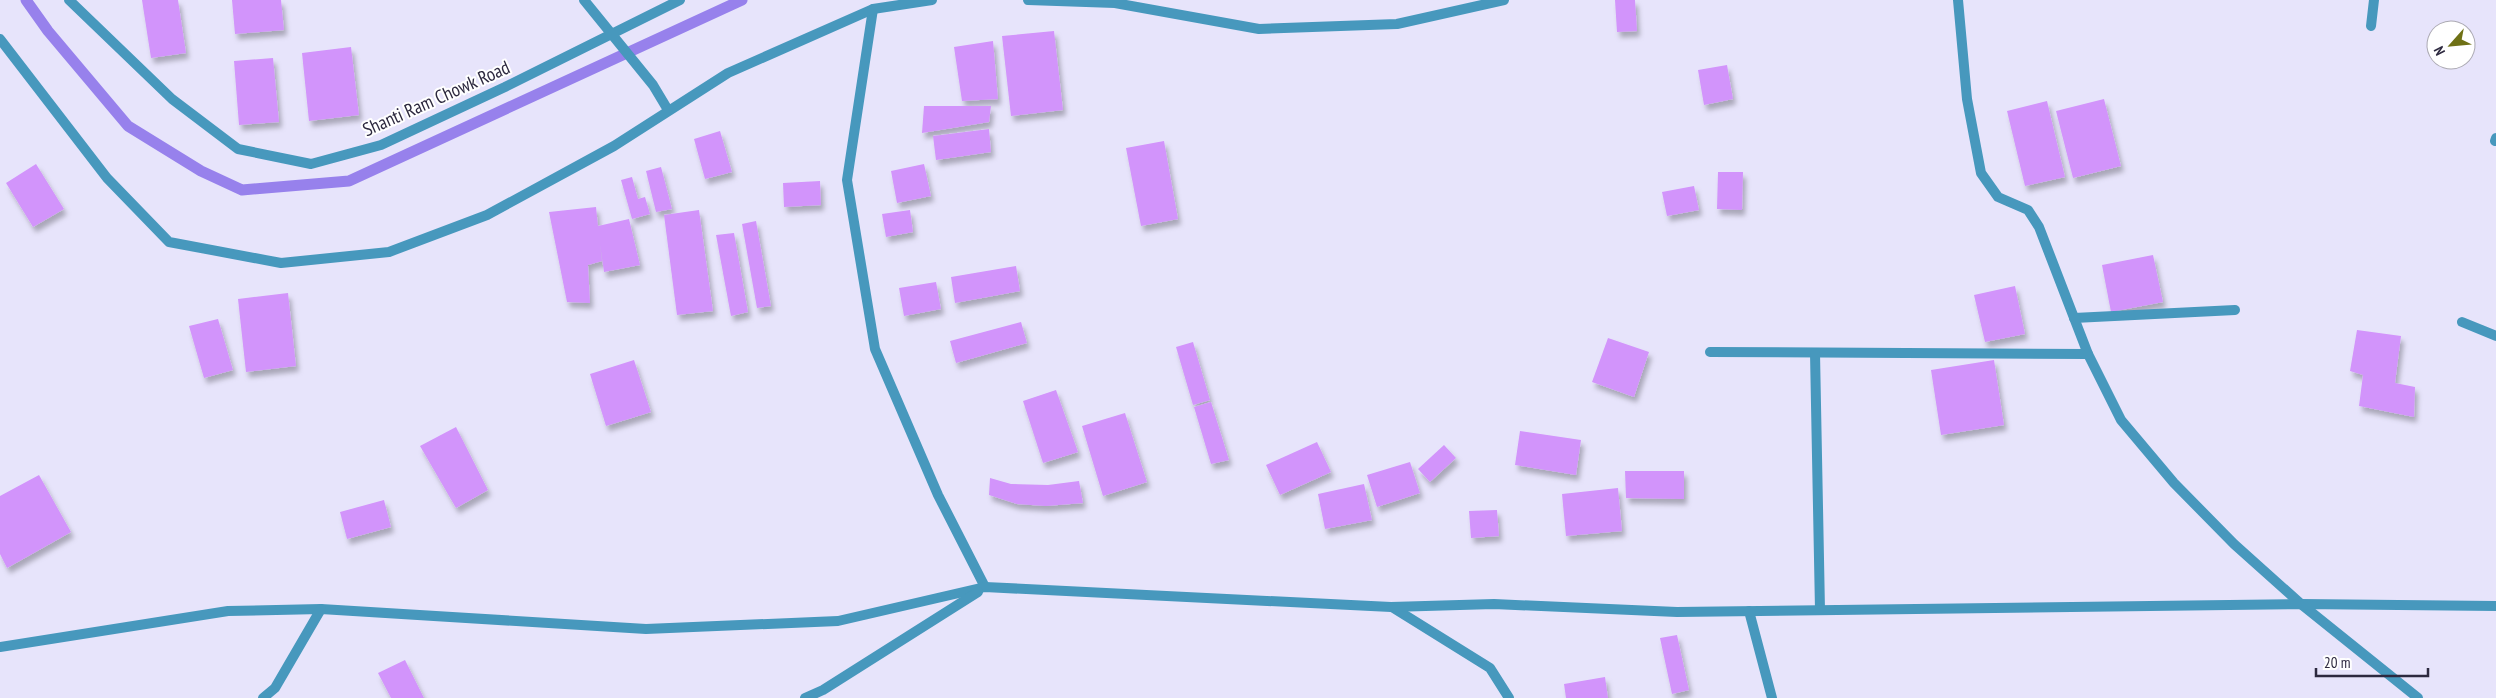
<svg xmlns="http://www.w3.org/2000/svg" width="2496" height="698" font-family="'PT Sans Narrow',sans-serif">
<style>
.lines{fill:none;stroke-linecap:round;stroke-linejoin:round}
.stream{stroke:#9781ec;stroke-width:11}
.building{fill:#d294fb;filter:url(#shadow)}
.lane{stroke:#4798bd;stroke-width:10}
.street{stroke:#4798bd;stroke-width:10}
.labels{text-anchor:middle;stroke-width:4;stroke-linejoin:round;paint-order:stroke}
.street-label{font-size:19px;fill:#2d293f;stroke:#fff}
</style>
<defs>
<filter id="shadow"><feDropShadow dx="3" dy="5.5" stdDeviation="2.5" flood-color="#0004"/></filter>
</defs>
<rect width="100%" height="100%" fill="#e7e4fb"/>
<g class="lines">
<polyline class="stream" points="26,0 48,31 128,126 201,171 242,190 349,181 742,0"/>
</g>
<g class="building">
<polygon points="142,0 178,0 186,53 151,58"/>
<polygon points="232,0 281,0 284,30 235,34"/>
<polygon points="1615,0 1635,0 1637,31 1617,32"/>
<polygon points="1054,31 1063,110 1011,116 1002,36"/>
<polygon points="993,41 998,99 962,101 954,47"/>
<polygon points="351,47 359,115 309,121 302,53"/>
<polygon points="273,58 279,122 239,125 234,61"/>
<polygon points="1727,65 1733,99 1704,105 1698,70"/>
<polygon points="2104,99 2121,166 2073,178 2056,111"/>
<polygon points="2047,101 2065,177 2025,186 2007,111"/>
<polygon points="924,106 991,106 989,122 922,133"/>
<polygon points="989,129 991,152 936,160 933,136"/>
<polygon points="720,131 732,172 705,179 694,139"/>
<polygon points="1164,141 1178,219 1141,226 1126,148"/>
<polygon points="36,164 64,209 33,227 6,183"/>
<polygon points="924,164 931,196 897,203 891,171"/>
<polygon points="661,167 672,209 656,212 646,171"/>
<polygon points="1718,172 1743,172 1742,210 1717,209"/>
<polygon points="632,177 638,199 645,197 650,214 632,219 621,180"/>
<polygon points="820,181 821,205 784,207 783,183"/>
<polygon points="1694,186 1699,210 1667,216 1662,192"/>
<polygon points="596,207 598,226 629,219 640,265 604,272 600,244 602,261 588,265 590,303 567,302 549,212"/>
<polygon points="699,210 713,311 677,315 664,215"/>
<polygon points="910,210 913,232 886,237 882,214"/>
<polygon points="756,221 771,306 757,308 742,224"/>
<polygon points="734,233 748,312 731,316 716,235"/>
<polygon points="2153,255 2163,302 2111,312 2102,265"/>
<polygon points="1016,266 1020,291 955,303 951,277"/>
<polygon points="936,282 941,309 904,316 899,288"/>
<polygon points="2015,286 2025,334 1985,342 1974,295"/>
<polygon points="288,293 296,366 246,372 238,299"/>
<polygon points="218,319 233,370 204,378 189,326"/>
<polygon points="1021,322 1027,343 956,363 950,341"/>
<polygon points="2357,330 2401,336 2395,383 2415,387 2414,417 2359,406 2363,375 2350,371"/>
<polygon points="1608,338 1649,352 1634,397 1592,382"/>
<polygon points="1193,342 1210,400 1193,405 1176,347"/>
<polygon points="634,360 651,412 606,426 590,374"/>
<polygon points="1994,360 2004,425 1941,435 1931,370"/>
<polygon points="1056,390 1078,452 1043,463 1023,401"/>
<polygon points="1211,402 1229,460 1211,464 1194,407"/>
<polygon points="1125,413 1147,482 1103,496 1082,426"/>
<polygon points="456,427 488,490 456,508 420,446"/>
<polygon points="1520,431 1581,440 1576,475 1515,465"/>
<polygon points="1317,442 1331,472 1280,495 1266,465"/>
<polygon points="1444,445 1456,458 1430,482 1418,469"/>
<polygon points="1410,462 1420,493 1377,507 1367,475"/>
<polygon points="1625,471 1684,471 1684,499 1626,498"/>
<polygon points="39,475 71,532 7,568 0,554 0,496"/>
<polygon points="990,478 1011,484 1048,485 1079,481 1083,503 1046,506 1017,504 989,495"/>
<polygon points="1364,484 1372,520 1325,529 1318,494"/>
<polygon points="1618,488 1622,531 1566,536 1562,494"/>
<polygon points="384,500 391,527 347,539 340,512"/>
<polygon points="1497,510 1499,536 1471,538 1469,511"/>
<polygon points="1677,635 1689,690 1672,694 1660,638"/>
<polygon points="405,660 424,698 391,698 378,673"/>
<polygon points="1605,677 1608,698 1566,698 1564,684"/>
</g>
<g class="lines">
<g class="lane">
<polyline points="2074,318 2235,310"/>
<polyline points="2301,604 2418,698"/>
</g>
<g class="street">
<polyline points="69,0 172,99 238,149 311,164 381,145 505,87 680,0"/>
<polyline points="584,0 653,85 668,110"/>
<polyline points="1028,0 1115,3 1259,29 1397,24 1504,0"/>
<polyline points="1958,0 1967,99 1981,173 1998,197 2028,210 2039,227 2088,354 2121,420 2174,483 2234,544 2301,604"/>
<polyline points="873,9 847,180 875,349 938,495 985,587"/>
<polyline points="2371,26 2374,0"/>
<polyline points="0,39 107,178 169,242 281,263 389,252 487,215 614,146 728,73 873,9 932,0"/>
<polyline points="2495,141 2496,138"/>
<polyline points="2462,322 2496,336"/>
<polyline points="1710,352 2088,354"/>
<polyline points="1815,353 1820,610"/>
<polyline points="1392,607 1490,668 1509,698"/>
<polyline points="1749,611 1772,698"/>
<polyline points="0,647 228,611 321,609 646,629 838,621 985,587 1391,607 1494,604 1677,612 2301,604 2496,606"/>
<polyline points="263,698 275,688 321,609"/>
<polyline points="805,698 823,690 978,592"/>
</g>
</g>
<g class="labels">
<g class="street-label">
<text transform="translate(436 98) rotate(-24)" y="7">Shanti Ram Chowk Road</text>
</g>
</g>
<g transform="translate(2451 45) rotate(243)"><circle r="24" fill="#ffffff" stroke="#aba9b2"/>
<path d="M0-4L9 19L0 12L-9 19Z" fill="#6f7116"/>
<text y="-8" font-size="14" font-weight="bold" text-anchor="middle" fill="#2d293f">N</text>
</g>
<path d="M2316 668v8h112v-8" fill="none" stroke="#2d293f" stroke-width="2.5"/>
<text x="2324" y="668" font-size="15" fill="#2d293f" stroke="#ffffff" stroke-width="4" paint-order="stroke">20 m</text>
</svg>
